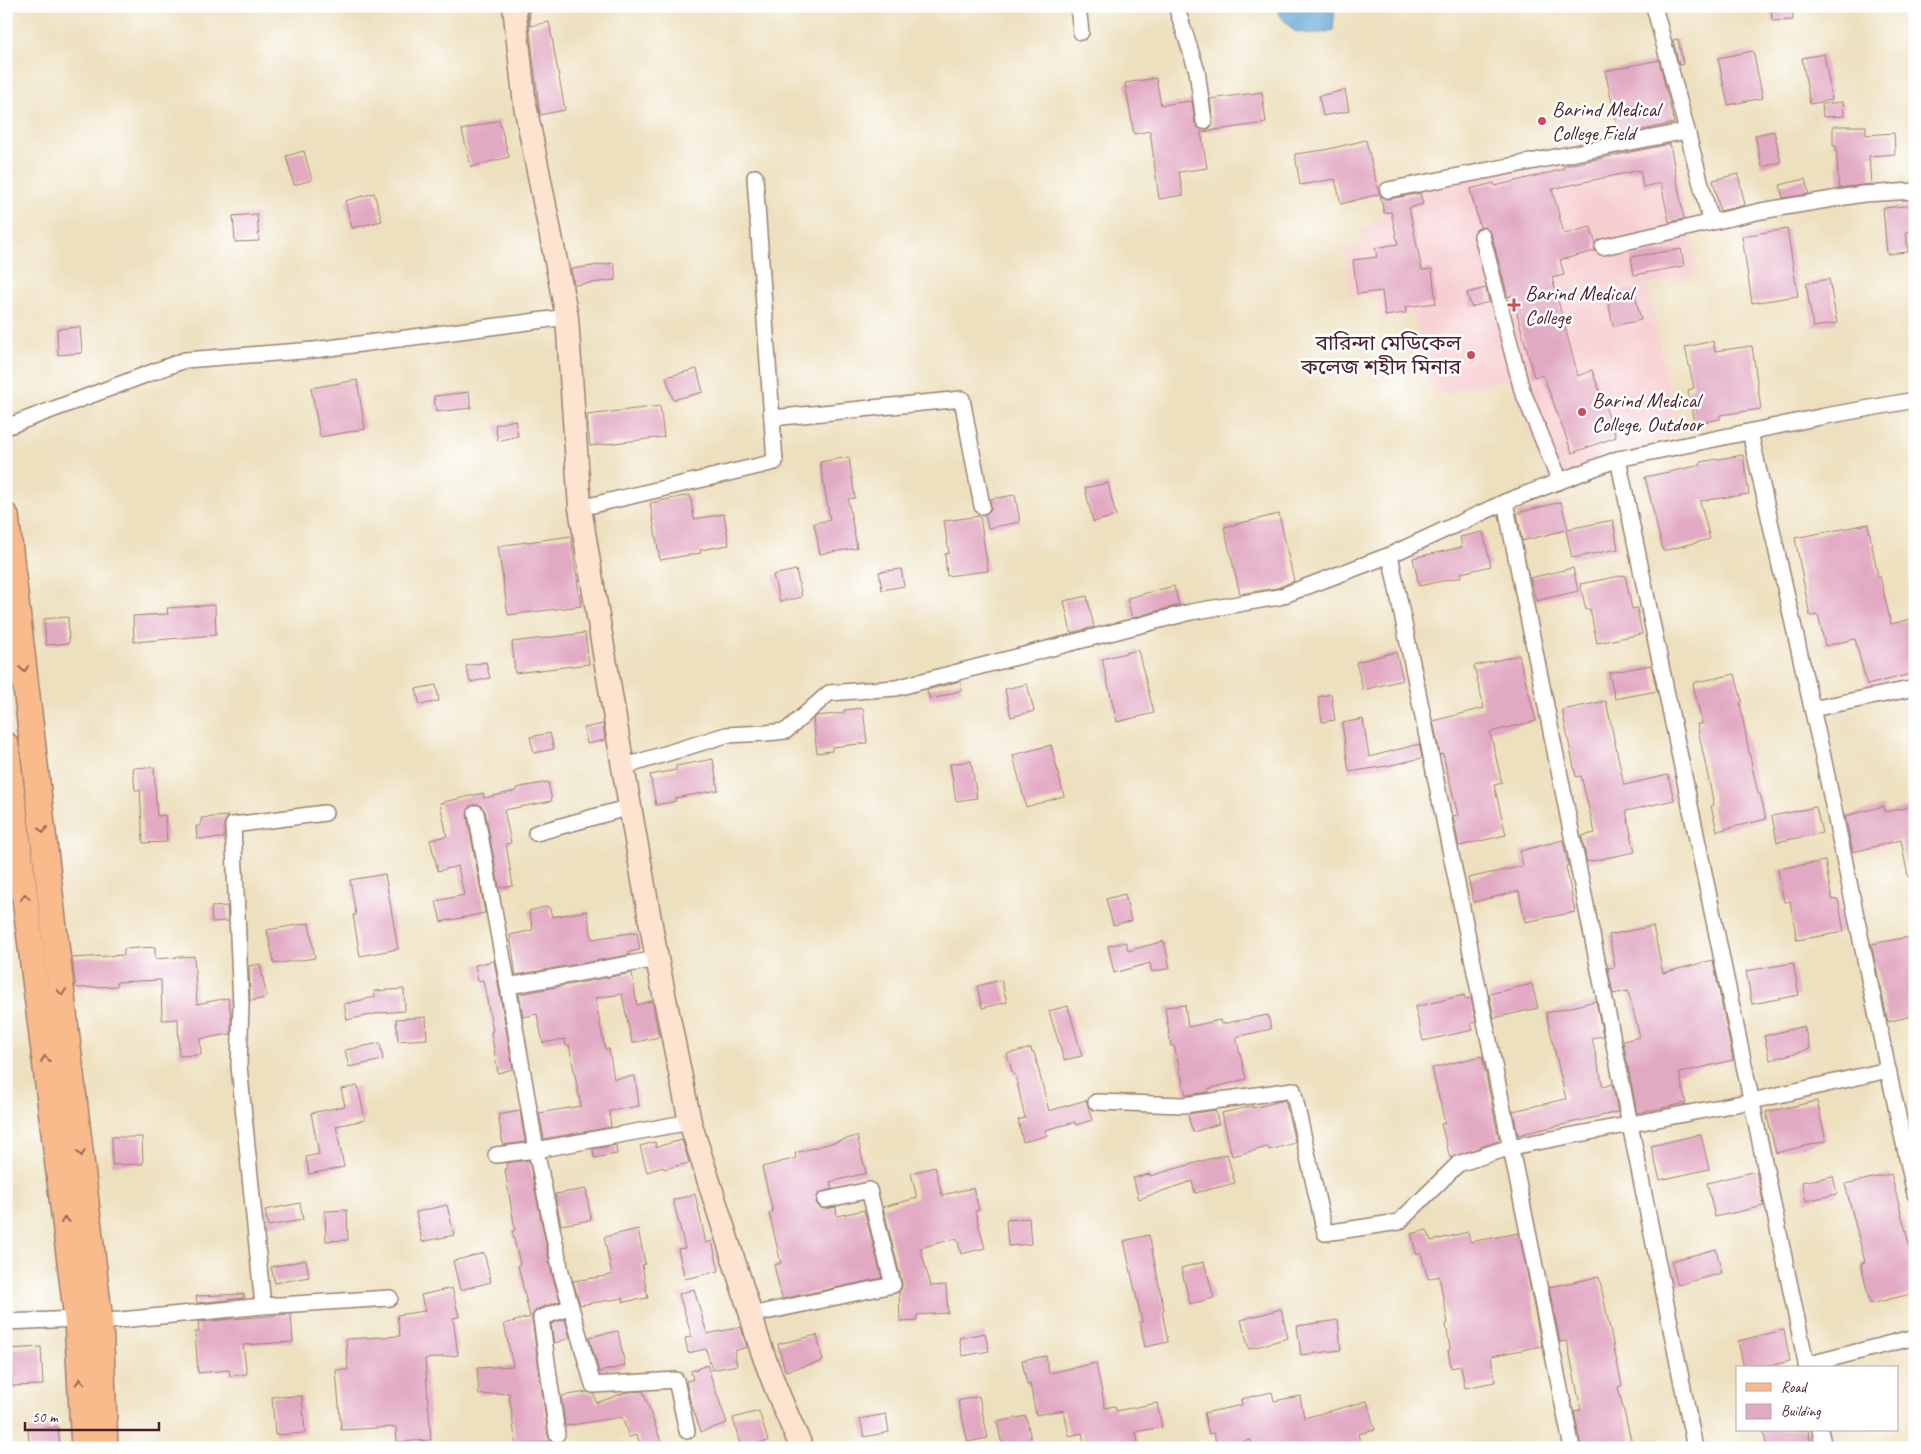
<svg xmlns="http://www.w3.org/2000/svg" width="1921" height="1454" font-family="Caveat,'Noto Sans Bengali',sans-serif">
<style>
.built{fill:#f7cfd1}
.water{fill:#62a5d6;stroke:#566280}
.building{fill:#e2a9c2}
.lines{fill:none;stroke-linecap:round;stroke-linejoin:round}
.street-casing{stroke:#9c8074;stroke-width:18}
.secondary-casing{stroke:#9c8074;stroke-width:25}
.primary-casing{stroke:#9c8074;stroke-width:28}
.street{stroke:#fff;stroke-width:15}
.secondary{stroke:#fde4d1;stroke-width:22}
.primary{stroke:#fabb8c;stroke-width:25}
.oneway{stroke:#996557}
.poi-dot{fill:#d1495b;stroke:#fff;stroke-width:2}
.labels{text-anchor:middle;stroke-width:5;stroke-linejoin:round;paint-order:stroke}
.poi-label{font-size:21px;fill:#4a1f2b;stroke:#fff;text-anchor:start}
</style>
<rect width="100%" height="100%" fill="#fff"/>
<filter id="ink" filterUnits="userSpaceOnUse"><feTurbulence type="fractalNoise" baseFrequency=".02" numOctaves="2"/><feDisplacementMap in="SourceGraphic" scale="10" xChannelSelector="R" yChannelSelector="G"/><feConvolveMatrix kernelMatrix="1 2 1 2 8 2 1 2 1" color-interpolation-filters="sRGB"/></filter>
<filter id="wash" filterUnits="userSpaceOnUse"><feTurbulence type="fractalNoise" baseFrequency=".0096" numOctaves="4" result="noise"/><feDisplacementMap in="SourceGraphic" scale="20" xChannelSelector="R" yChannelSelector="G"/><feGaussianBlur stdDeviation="1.12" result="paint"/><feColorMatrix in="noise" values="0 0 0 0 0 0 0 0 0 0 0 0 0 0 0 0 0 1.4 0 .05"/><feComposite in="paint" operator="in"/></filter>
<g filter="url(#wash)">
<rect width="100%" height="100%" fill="#ede0be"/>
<polygon class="built" points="1671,134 1698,276 1647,284 1679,433 1549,480 1508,378 1434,395 1414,314 1380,319 1376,297 1351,297 1344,249 1364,246 1360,229 1384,219 1379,187"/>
<polygon class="water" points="1278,6 1335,6 1333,31 1312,34 1294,31 1280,16"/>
<g id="blocks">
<g class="building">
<polygon points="527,6 529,6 530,26 549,22 565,110 540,115"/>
<polygon points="1792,6 1793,20 1772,21 1771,7"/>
<polygon points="1678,39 1683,64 1679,65 1673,40"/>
<polygon points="1753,51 1763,98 1728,105 1718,58"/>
<polygon points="1824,54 1832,100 1810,104 1802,58"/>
<polygon points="1659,60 1674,123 1619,135 1605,71"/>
<polygon points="1156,78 1161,105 1192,101 1195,123 1200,129 1209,129 1213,124 1210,99 1262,92 1266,123 1201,132 1207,168 1179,172 1183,195 1159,199 1150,131 1134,134 1125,83"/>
<polygon points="1345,90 1349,111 1323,116 1319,96"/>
<polygon points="1843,102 1844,116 1823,117 1822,104"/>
<polygon points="499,120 509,157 471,167 462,130"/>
<polygon points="1833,126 1866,126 1866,135 1894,133 1895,154 1869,156 1871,184 1839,188 1836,146 1833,146"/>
<polygon points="1774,131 1781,162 1762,167 1755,135"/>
<polygon points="1366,140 1379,194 1341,204 1335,179 1300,185 1295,154 1325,150"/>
<polygon points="1670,144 1684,219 1669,222 1661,183 1643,187 1640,170 1552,189 1564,234 1591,227 1595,242 1595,251 1560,260 1564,275 1552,278 1578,376 1592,370 1616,437 1572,453 1543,375 1534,377 1512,295 1508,297 1491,233 1485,227 1480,227 1470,189 1494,183 1495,186 1564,169 1563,166"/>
<polygon points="304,151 312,180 294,185 286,156"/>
<polygon points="1738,174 1745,205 1720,211 1713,180"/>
<polygon points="1805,179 1809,194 1783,198 1780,185"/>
<polygon points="374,193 382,221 352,228 345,201"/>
<polygon points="1420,193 1423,204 1409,208 1422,270 1432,269 1436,303 1405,307 1406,313 1385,316 1382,291 1357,294 1353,260 1377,257 1375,248 1398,244 1391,212 1384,213 1380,195 1385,199 1390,199"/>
<polygon points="1915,205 1915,230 1906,232 1908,252 1887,254 1883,208"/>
<polygon points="257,214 259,241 235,242 233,216"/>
<polygon points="1787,229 1798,296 1752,303 1742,236"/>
<polygon points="1681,249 1684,266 1634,275 1631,257"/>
<polygon points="614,263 616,280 574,285 571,269"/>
<polygon points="1829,279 1837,323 1813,327 1806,283"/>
<polygon points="1486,288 1489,302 1471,307 1467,293"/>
<polygon points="1634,290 1641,320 1613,326 1607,296"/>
<polygon points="80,327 82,353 58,355 57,329"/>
<polygon points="1713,341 1715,351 1752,346 1761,409 1720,415 1720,419 1694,424 1688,390 1694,388 1685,347"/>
<polygon points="697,369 703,392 673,400 666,377"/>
<polygon points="357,380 365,429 320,437 311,388"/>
<polygon points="469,392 471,408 436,412 434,396"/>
<polygon points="660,406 664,437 590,446 587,415"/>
<polygon points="515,420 518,436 498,441 495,425"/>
<polygon points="1743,455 1749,494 1700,501 1710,539 1663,551 1645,477 1701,465 1700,462"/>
<polygon points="849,457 855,498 848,499 857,548 820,554 814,523 830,520 820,462"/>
<polygon points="1108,483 1116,516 1093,522 1085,488"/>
<polygon points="690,495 694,519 724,514 729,545 700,550 701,553 660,560 650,503"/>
<polygon points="1015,495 1020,522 988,528 985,514 991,509 990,499"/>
<polygon points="1561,502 1568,529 1613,520 1618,549 1572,558 1566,530 1522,541 1517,513"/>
<polygon points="1279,514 1294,581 1277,588 1240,594 1224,527"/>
<polygon points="980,516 988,571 947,576 945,554 949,553 944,521"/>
<polygon points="1868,524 1878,577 1880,576 1891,624 1915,618 1915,673 1867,685 1855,639 1825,646 1818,615 1810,616 1795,538"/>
<polygon points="1483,532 1491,566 1461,573 1461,577 1419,586 1413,558 1462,547 1460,537"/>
<polygon points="571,536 581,606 508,615 498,546"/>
<polygon points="1573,568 1578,591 1536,601 1530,578"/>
<polygon points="901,569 904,586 882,590 879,572"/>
<polygon points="796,570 802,597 780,602 773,575"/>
<polygon points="1625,575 1632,609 1637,608 1642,634 1597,643 1590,609 1586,610 1580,584"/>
<polygon points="1174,586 1179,605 1132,618 1127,598"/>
<polygon points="1087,596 1094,627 1071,633 1064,601"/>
<polygon points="215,605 216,635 134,642 133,616 168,614 167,608"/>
<polygon points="68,617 69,643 46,645 44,619"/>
<polygon points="585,633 589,664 515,673 512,642"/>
<polygon points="1138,650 1154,713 1117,722 1102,659"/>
<polygon points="1396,652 1403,680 1363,690 1356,662"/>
<polygon points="1519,655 1536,721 1490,732 1502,783 1494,785 1506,835 1459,846 1453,816 1458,815 1443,754 1440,755 1433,721 1484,708 1474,666"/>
<polygon points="486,662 490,678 470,682 466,666"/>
<polygon points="1651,665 1657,691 1615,699 1609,673"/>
<polygon points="1735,674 1742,702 1740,703 1747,742 1758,794 1760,794 1766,819 1717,831 1711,806 1714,805 1697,724 1702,724 1693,683"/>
<polygon points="960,681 962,690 930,700 927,690"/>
<polygon points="1027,684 1034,711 1011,717 1005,689"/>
<polygon points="436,685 439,701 420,705 416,689"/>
<polygon points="1331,694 1335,720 1322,722 1318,697"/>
<polygon points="1606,701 1624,785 1668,775 1674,800 1626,811 1635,852 1587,862 1582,836 1595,833 1581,776 1576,777 1562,710"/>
<polygon points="863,708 867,743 832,747 832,751 817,753 813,719 817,716 844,713 844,710"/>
<polygon points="1363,719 1369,757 1419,744 1422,758 1387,766 1349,772 1342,723"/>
<polygon points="603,724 605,740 587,744 584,728"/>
<polygon points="550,733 554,749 534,753 530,737"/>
<polygon points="1051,745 1064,796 1026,807 1013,755"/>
<polygon points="713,759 718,790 675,798 676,801 656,805 650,775 676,770 676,766"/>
<polygon points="971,761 977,798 956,801 950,764"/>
<polygon points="154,767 157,816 165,815 167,842 143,843 140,790 135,790 133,768"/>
<polygon points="548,782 552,801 504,810 511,843 506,844 513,886 499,888 485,811 479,804 470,806 467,815 485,913 441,922 436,901 464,895 458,866 438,871 430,840 447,836 440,803 483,793 484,798 516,791 516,788"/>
<polygon points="1884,806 1885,812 1915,806 1915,876 1908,877 1901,840 1853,852 1845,816"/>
<polygon points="1816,807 1822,833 1777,842 1772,816"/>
<polygon points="228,816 224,825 224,838 197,839 196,826 201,826 201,818"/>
<polygon points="1563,840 1568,866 1566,866 1575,912 1525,922 1519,891 1474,902 1468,878 1523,866 1520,851"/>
<polygon points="1825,861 1832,900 1838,899 1844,932 1797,940 1790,901 1784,902 1778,869"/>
<polygon points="385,874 398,949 360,956 353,915 356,915 350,880"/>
<polygon points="1125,894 1131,921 1113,925 1106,899"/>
<polygon points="227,906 228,921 212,922 211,907"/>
<polygon points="549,906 552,917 587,911 592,939 637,932 640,950 629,952 629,955 516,975 510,935 533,930 529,911"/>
<polygon points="309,923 315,958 274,964 267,930"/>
<polygon points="1653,926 1663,973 1713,960 1733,1060 1679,1073 1686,1103 1637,1113 1623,1041 1640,1037 1628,991 1613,994 1608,968 1615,967 1609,935"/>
<polygon points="1915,936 1915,1015 1888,1022 1871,944"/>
<polygon points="1164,941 1170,968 1152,972 1150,963 1114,973 1108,946 1126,942 1128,951"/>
<polygon points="155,947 155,959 194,956 197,1004 228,998 231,1015 231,1034 200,1039 201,1055 179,1056 178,1019 162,1020 161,980 117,982 117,986 76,988 72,958 124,955 124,949"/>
<polygon points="494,961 513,1069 498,1073 491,1032 493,1031 483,980 478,981 475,965"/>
<polygon points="1793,963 1799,995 1752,1004 1746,971"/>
<polygon points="260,964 267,998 250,1001 249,966"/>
<polygon points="632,973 637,1005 652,1001 659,1037 632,1043 622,994 595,998 605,1049 609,1049 614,1079 635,1076 639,1106 609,1111 611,1127 544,1139 539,1113 581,1106 569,1045 566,1046 565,1039 543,1043 537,1014 523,1017 519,994"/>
<polygon points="1001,980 1007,1002 982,1008 977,986"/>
<polygon points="1532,984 1538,1008 1494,1018 1489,994"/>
<polygon points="404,989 405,1011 380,1013 347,1020 344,1004 375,997 374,991"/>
<polygon points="1464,995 1465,999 1471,998 1476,1022 1471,1024 1473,1030 1423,1041 1415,1007"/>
<polygon points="1596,1001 1603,1036 1592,1038 1603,1087 1612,1084 1618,1112 1518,1135 1513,1111 1566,1099 1546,1013"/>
<polygon points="1185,1005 1188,1027 1220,1020 1221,1024 1268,1015 1271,1029 1236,1037 1246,1079 1208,1089 1209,1092 1186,1095 1174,1046 1171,1046 1165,1007"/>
<polygon points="1068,1006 1082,1056 1064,1060 1049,1011"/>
<polygon points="426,1017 427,1039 398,1041 396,1019"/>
<polygon points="1804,1026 1810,1049 1770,1060 1764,1036"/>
<polygon points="380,1043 383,1060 349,1067 345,1050"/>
<polygon points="1031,1048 1032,1053 1034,1052 1049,1111 1086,1100 1092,1120 1076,1125 1075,1122 1045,1130 1047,1136 1023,1142 1018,1120 1025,1118 1015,1074 1013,1075 1007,1054"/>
<polygon points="1482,1056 1499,1139 1497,1140 1498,1141 1450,1158 1441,1124 1445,1123 1432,1068"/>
<polygon points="358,1086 365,1120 336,1126 344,1167 309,1174 306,1157 319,1154 311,1113 345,1106 341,1089"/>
<polygon points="1285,1100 1295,1143 1269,1150 1268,1147 1232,1156 1222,1113 1253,1106 1253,1108"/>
<polygon points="1817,1101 1826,1141 1776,1153 1766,1112"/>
<polygon points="1215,1110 1219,1124 1193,1132 1188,1116 1190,1114"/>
<polygon points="520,1111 525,1142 503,1145 498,1115"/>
<polygon points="1701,1134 1709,1169 1660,1180 1651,1146"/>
<polygon points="857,1136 866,1173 830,1182 832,1189 819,1193 816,1202 818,1206 823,1209 836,1207 837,1216 864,1210 882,1278 782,1299 774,1265 781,1263 769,1213 773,1212 762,1167 796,1158 795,1153"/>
<polygon points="112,1137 142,1137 143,1164 112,1165"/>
<polygon points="682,1140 689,1163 664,1169 663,1167 647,1172 640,1146 655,1142 656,1147"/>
<polygon points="616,1145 617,1154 594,1158 593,1149"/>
<polygon points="1227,1154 1235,1183 1195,1193 1192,1181 1139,1199 1133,1178 1150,1174 1150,1176"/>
<polygon points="529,1160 552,1274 560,1301 537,1309 532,1315 532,1319 548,1435 550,1441 516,1446 509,1393 479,1395 477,1368 513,1366 504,1324 530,1317 518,1265 520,1264 512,1231 515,1230 505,1170 507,1169 506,1163"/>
<polygon points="935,1167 942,1195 973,1188 979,1210 975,1211 985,1248 961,1254 957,1238 920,1248 931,1286 946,1285 948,1313 917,1315 917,1321 900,1322 899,1292 902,1288 902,1283 883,1207 917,1198 911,1173"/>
<polygon points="1756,1171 1764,1206 1715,1217 1707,1183"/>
<polygon points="1891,1174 1915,1267 1915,1293 1870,1304 1861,1263 1865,1262 1845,1184"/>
<polygon points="1833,1176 1837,1194 1806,1201 1802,1182"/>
<polygon points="586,1189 591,1220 561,1225 555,1194"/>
<polygon points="695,1194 706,1243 712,1241 719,1271 685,1279 678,1249 685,1248 673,1200"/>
<polygon points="300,1203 303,1220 268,1226 265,1210"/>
<polygon points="447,1205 454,1235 422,1242 416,1212"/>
<polygon points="347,1210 348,1240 326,1241 325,1211"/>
<polygon points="1029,1218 1031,1244 1008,1246 1006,1220"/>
<polygon points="638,1229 645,1264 642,1265 648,1298 623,1302 623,1298 580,1305 573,1281 612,1275 604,1237"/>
<polygon points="1427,1230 1431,1241 1468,1232 1470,1242 1519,1233 1542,1346 1491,1356 1495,1382 1465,1388 1461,1366 1451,1368 1448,1350 1450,1349 1446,1324 1448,1323 1439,1276 1428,1279 1421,1253 1417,1255 1411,1234"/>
<polygon points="1149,1235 1164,1310 1162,1311 1168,1342 1145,1347 1140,1322 1142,1322 1124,1241"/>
<polygon points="1716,1249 1722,1273 1678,1285 1671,1261"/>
<polygon points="484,1253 491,1282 460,1290 453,1261"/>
<polygon points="306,1260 309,1277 275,1283 271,1267"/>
<polygon points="1204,1262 1214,1298 1190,1304 1181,1268"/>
<polygon points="1599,1277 1622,1386 1618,1387 1633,1448 1581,1448 1574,1411 1581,1410 1567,1341 1560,1342 1549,1287"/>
<polygon points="452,1288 459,1317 453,1318 458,1355 425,1359 431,1440 397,1442 396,1427 341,1430 336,1370 348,1370 346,1339 400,1336 397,1315 425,1311 421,1295"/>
<polygon points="694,1289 707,1334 741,1327 747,1347 734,1351 737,1365 712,1370 706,1349 688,1353 685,1338 692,1337 679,1294"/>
<polygon points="244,1294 244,1298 197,1303 196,1296"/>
<polygon points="1281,1309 1288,1338 1249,1349 1241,1320"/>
<polygon points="291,1314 293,1342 243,1345 247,1374 230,1376 229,1370 198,1373 195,1332 199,1332 198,1322"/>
<polygon points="565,1319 570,1338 554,1343 551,1324"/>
<polygon points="1338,1320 1341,1350 1301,1355 1297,1326"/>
<polygon points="1784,1330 1790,1361 1761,1368 1744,1368 1738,1341"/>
<polygon points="618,1331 625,1366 599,1372 589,1337"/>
<polygon points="985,1333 989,1351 963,1356 959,1338"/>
<polygon points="817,1335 823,1361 785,1371 778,1344"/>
<polygon points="41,1347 43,1385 12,1386 10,1349"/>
<polygon points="1046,1356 1049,1373 1096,1363 1105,1408 1115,1406 1116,1411 1157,1403 1162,1427 1136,1432 1139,1448 1085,1448 1082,1433 1069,1436 1064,1410 1036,1415 1030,1384 1027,1385 1022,1360"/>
<polygon points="707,1365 727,1423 701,1432 690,1400 686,1381 693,1379 691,1371"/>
<polygon points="643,1391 663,1448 641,1448 637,1435 629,1437 622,1417 565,1426 561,1396 587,1392 594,1394 596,1403 627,1392"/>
<polygon points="1272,1392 1274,1401 1300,1396 1304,1418 1367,1401 1375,1430 1358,1434 1361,1448 1253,1448 1251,1440 1217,1447 1214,1433 1209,1434 1204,1413 1242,1405 1241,1399"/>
<polygon points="302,1396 305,1433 275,1435 272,1397"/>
<polygon points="979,1396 988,1438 968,1442 958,1401"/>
<polygon points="759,1411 768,1441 741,1448 733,1418"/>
<polygon points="886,1414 889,1432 864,1437 860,1419"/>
<polygon points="1026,1416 1033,1448 1003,1448 997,1422"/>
<polygon points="58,1427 60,1448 29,1448 28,1429"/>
<polygon points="1763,1430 1808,1430 1812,1448 1767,1448"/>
</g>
</g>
</g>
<g filter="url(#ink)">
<use href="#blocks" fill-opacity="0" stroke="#9c8074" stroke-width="1"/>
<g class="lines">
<defs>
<g id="street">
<polyline points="1078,6 1081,32"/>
<polyline points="1176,6 1197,71 1204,121"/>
<polyline points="1654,6 1711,222"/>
<polyline points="1388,190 1687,131"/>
<polyline points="1482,236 1522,390 1560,481"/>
<polyline points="1603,247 1761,211 1863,194 1915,191"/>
<polyline points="772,418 962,399 982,506"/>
<polyline points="6,427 185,360 314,350 567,317"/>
<polyline points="1618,459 1807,1368"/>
<polyline points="1505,502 1695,1448"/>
<polyline points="580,508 775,462 755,177"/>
<polyline points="1390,555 1572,1448"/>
<polyline points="1812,709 1915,688"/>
<polyline points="623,767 726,735 766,733 786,731 829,693 896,688 1191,612 1279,597 1390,555 1505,502 1618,459 1820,417 1915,400"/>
<polyline points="476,813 508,986 657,959"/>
<polyline points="536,833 630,807"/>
<polyline points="508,986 536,1150 561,1272 593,1385 676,1380 687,1431"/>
<polyline points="1888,1070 1915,1194"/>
<polyline points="1096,1102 1184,1105 1293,1090 1325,1233 1399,1222 1458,1164 1511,1147 1752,1101 1888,1070 1823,757 1752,441"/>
<polyline points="496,1155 536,1150 690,1122"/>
<polyline points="263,1306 239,1066 241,1004 233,825 325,813"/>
<polyline points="751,1315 893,1285 869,1190 825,1200"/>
<polyline points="6,1322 77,1319 100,1322 263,1306 390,1298"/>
<polyline points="1806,1365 1915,1337"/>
<polyline points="1820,1430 1824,1448"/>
<polyline points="557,1434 541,1318 571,1307"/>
</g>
<path id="secondary" d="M 514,6 L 525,105 L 567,317 L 580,508 L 623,767 L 657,959 L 690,1122 L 751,1315 C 763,1361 782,1405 802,1448"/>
<g id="primary">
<polyline points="6,516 100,1322 105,1448"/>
<polyline points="6,745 77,1319 84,1448"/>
</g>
</defs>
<use href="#street" class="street-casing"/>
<use href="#secondary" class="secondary-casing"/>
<use href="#primary" class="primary-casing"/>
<use href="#street" class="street"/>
<use href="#secondary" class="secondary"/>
<use href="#primary" class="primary"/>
</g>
<defs><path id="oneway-chevron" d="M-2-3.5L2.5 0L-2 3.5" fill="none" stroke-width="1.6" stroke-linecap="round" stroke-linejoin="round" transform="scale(1.25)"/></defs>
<g class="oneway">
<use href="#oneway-chevron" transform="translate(24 669) rotate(83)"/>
<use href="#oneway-chevron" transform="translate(43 830) rotate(83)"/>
<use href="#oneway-chevron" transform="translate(25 897) rotate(-97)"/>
<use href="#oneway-chevron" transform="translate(62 992) rotate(83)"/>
<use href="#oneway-chevron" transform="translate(45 1059) rotate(-97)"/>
<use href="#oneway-chevron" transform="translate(81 1153) rotate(83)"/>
<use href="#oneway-chevron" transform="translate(65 1220) rotate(-97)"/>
<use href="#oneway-chevron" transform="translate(80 1382) rotate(-93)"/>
</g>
</g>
<g class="poi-dot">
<circle cx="1542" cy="121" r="5"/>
<path d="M1511.5 297.5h5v5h5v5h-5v5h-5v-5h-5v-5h5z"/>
<circle cx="1471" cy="355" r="5"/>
<circle cx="1582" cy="412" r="5"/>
</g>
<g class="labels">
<g class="poi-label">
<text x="1552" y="116">Barind Medical<tspan x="1552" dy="24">College Field</tspan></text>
<text x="1525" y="300">Barind Medical<tspan x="1525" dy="24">College</tspan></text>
<text x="1461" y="350" text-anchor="end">বারিন্দা মেডিকেল<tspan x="1461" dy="24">কলেজ শহীদ মিনার</tspan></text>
<text x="1592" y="407">Barind Medical<tspan x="1592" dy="24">College, Outdoor</tspan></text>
</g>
</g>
<rect width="1921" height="1454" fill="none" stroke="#fff" stroke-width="25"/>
<rect x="1736" y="1366" width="162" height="65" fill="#ffffff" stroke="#b7a5aa"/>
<rect x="1746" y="1383" width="25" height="8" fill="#fabb8c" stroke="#b7a5aa"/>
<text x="1781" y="1392" font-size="15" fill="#4a1f2b">Road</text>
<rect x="1746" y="1404" width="25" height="15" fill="#e2a9c2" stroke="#b7a5aa"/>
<text x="1781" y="1416" font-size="15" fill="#4a1f2b">Building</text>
<path d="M25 1422v8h134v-8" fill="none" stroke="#4a1f2b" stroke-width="2.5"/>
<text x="32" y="1422" font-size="15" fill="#4a1f2b" stroke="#ffffff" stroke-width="4" paint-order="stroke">50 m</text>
</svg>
